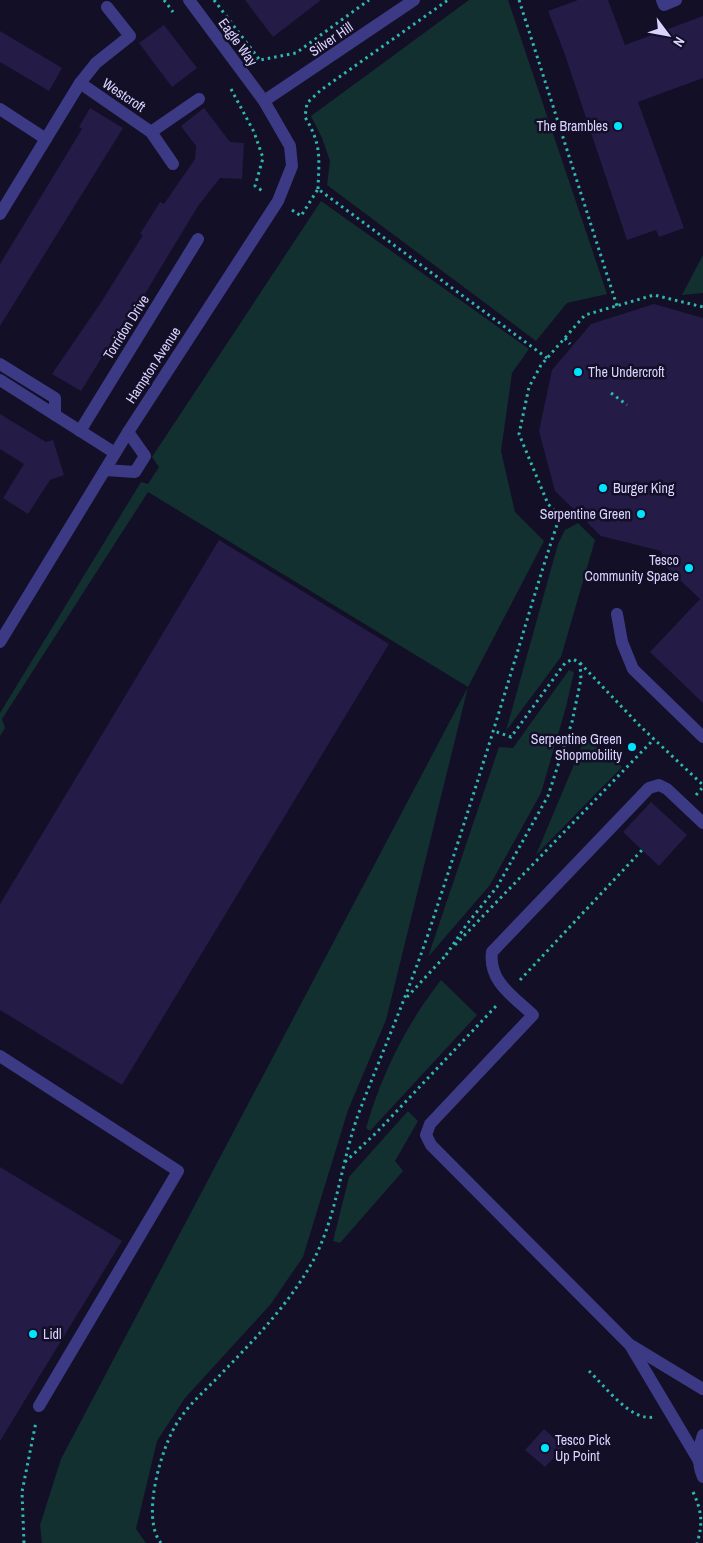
<svg xmlns="http://www.w3.org/2000/svg" width="703" height="1543" font-family="'Archivo Narrow',sans-serif">
<style>
.green{fill:#12302f}
.building{fill:#241b47}
.lines{fill:none;stroke-linecap:round;stroke-linejoin:round}
.path{stroke:#2fb8b0;stroke-width:3;stroke-dasharray:2.5 4;stroke-linecap:butt}
.minor{stroke:#3d3a85;stroke-width:12}
.poi-dot{fill:#00e5ff;stroke:#130f26;stroke-width:2}
.labels{text-anchor:middle;stroke-width:5;stroke-linejoin:round;paint-order:stroke}
.street-label{font-size:14px;fill:#d9d4ff;stroke:#130f26}
.poi-label{font-size:14px;fill:#d9d4ff;stroke:#130f26;text-anchor:end}
</style>
<rect width="100%" height="100%" fill="#130f26"/>
<g class="green">
<polygon points="469,0 508,0 607,294 567,303 536,341 327,185 330,161 322,138 311,116"/>
<polygon points="321,201 529,349 512,373 501,451 515,512 544,541 468,687 386,1020 348,1110 303,1257 270,1305 185,1398 157,1441 136,1529 146,1543 42,1543 40,1525 61,1459 468,687 148,492 2,719 5,728 0,736 0,713 141,482 148,484 159,467 152,457"/>
<polygon points="703,255 703,293 682,295"/>
<polygon points="578,523 595,540 561,657 506,731 558,544 565,530"/>
<polygon points="569,670 574,672 566,707 541,793 490,885 428,957 499,747 513,748"/>
<polygon points="586,736 622,767 536,855"/>
<path d="M 441,980 L 477,1015 L 370,1131 L 366,1128 C 382,1073 406,1025 441,980 Z"/>
<polygon points="408,1111 418,1121 395,1161 403,1171 340,1243 333,1241 349,1177"/>
</g>
<g class="building">
<polygon points="245,0 321,0 273,37"/>
<polygon points="578,0 608,0 625,45 703,16 703,78 638,102 684,228 659,237 656,230 627,240 564,52 548,11"/>
<polygon points="164,25 197,68 172,87 139,43"/>
<polygon points="0,31 62,68 49,91 0,62"/>
<polygon points="90,108 123,128 0,326 0,264 82,129 79,127"/>
<polygon points="204,108 230,142 244,143 242,179 220,178 198,206 105,360 102,357 81,391 52,374 102,301 143,235 140,234 160,202 164,204 195,159 196,146 181,126"/>
<polygon points="654,304 703,318 703,703 650,652 700,599 664,565 661,551 601,536 555,491 539,431 552,370 591,324"/>
<polygon points="0,414 46,442 53,440 64,475 50,480 28,514 3,498 24,464 0,449"/>
<polygon points="219,540 389,644 122,1085 0,1010 0,904"/>
<polygon points="651,802 687,835 659,866 623,832"/>
<polygon points="0,1167 122,1241 0,1441"/>
<polygon points="544,1429 564,1447 545,1467 525,1450"/>
</g>
<g class="lines">
<g class="path">
<polyline points="164,0 173,12"/>
<polyline points="214,0 259,59"/>
<polyline points="519,0 617,306"/>
<polyline points="255,61 296,53 369,0"/>
<polyline points="231,89 254,132 263,158 255,186 264,192"/>
<path d="M 318,189 C 319,158 322,145 305,117 L 307,103 L 321,90 L 448,0"/>
<polyline points="292,210 301,216 318,189 547,358"/>
<polyline points="565,338 570,344"/>
<polyline points="611,393 627,405"/>
<polyline points="580,663 640,726 703,785"/>
<polyline points="696,795 703,787"/>
<polyline points="455,945 654,739"/>
<polyline points="446,955 467,924 497,887 548,796 572,722 581,679 580,663 573,659 565,663 511,737 494,731"/>
<polyline points="520,980 642,850"/>
<polyline points="407,997 447,954"/>
<polyline points="345,1162 377,1132 497,1005"/>
<path d="M 589,1371 C 605,1386 631,1422 654,1417"/>
<path d="M 693,1492 C 702,1511 703,1524 697,1543"/>
<polyline points="24,1543 22,1492 36,1422"/>
<path d="M 161,1543 C 140,1518 162,1444 179,1420 C 190,1403 207,1389 221,1374 C 255,1339 289,1304 313,1261 C 337,1216 341,1163 358,1115 C 384,1047 414,980 436,910 C 462,831 487,752 511,673 C 527,621 542,568 560,516 L 548,504 L 519,434 L 529,387 L 541,365 L 585,315 L 654,295 L 703,307"/>
</g>
<g class="minor">
<polyline points="662,0 664,5 676,0"/>
<polyline points="80,83 151,132 173,164"/>
<polyline points="264,101 414,0"/>
<polyline points="0,109 46,139"/>
<polyline points="151,132 199,99"/>
<polyline points="0,214 80,83 96,63 130,36 107,7"/>
<polyline points="0,364 55,398 55,415"/>
<polyline points="0,380 115,453"/>
<polyline points="80,431 198,239"/>
<polyline points="105,470 135,472 145,456 128,432"/>
<polyline points="617,614 622,642 633,669 703,737"/>
<polyline points="0,642 128,432 278,201 292,166 290,146 264,101 189,0"/>
<polyline points="0,1056 178,1171 39,1406"/>
<polyline points="632,1346 703,1389"/>
<path d="M 703,1435 C 698,1449 697,1463 703,1477"/>
<path d="M 699,1461 L 630,1345 L 431,1145 L 426,1135 L 430,1124 L 533,1015 C 513,996 488,981 492,952 L 649,788 L 659,785 L 667,789 L 703,823"/>
</g>
</g>
<g class="poi-dot">
<circle cx="618" cy="126" r="5"/>
<circle cx="578" cy="372" r="5"/>
<circle cx="603" cy="488" r="5"/>
<circle cx="641" cy="514" r="5"/>
<circle cx="689" cy="568" r="5"/>
<circle cx="632" cy="747" r="5"/>
<circle cx="33" cy="1334" r="5"/>
<circle cx="545" cy="1448" r="5"/>
</g>
<g class="labels">
<g class="street-label">
<text transform="translate(331 39) rotate(-34)" y="5">Silver Hill</text>
<text transform="translate(238 42) rotate(54)" y="5">Eagle Way</text>
<text transform="translate(124 95) rotate(34)" y="5">Westcroft</text>
<text transform="translate(126 327) rotate(-58)" y="5">Torridon Drive</text>
<text transform="translate(153 365) rotate(-57)" y="5">Hampton Avenue</text>
</g>
<g class="poi-label">
<text x="608" y="131">The Brambles</text>
<text x="588" y="377" text-anchor="start">The Undercroft</text>
<text x="613" y="493" text-anchor="start">Burger King</text>
<text x="631" y="519">Serpentine Green</text>
<text x="679" y="565">Tesco<tspan x="679" dy="16">Community Space</tspan></text>
<text x="622" y="744">Serpentine Green<tspan x="622" dy="16">Shopmobility</tspan></text>
<text x="43" y="1339" text-anchor="start">Lidl</text>
<text x="555" y="1445" text-anchor="start">Tesco Pick<tspan x="555" dy="16">Up Point</tspan></text>
</g>
</g>
<g transform="translate(668 35) rotate(122)" stroke="#130f26" stroke-width="4" paint-order="stroke">
<path d="M0-4L9 19L0 12L-9 19Z" fill="#d9d4ff"/>
<text y="-8" font-size="14" font-weight="bold" text-anchor="middle" fill="#d9d4ff">N</text>
</g>
</svg>
